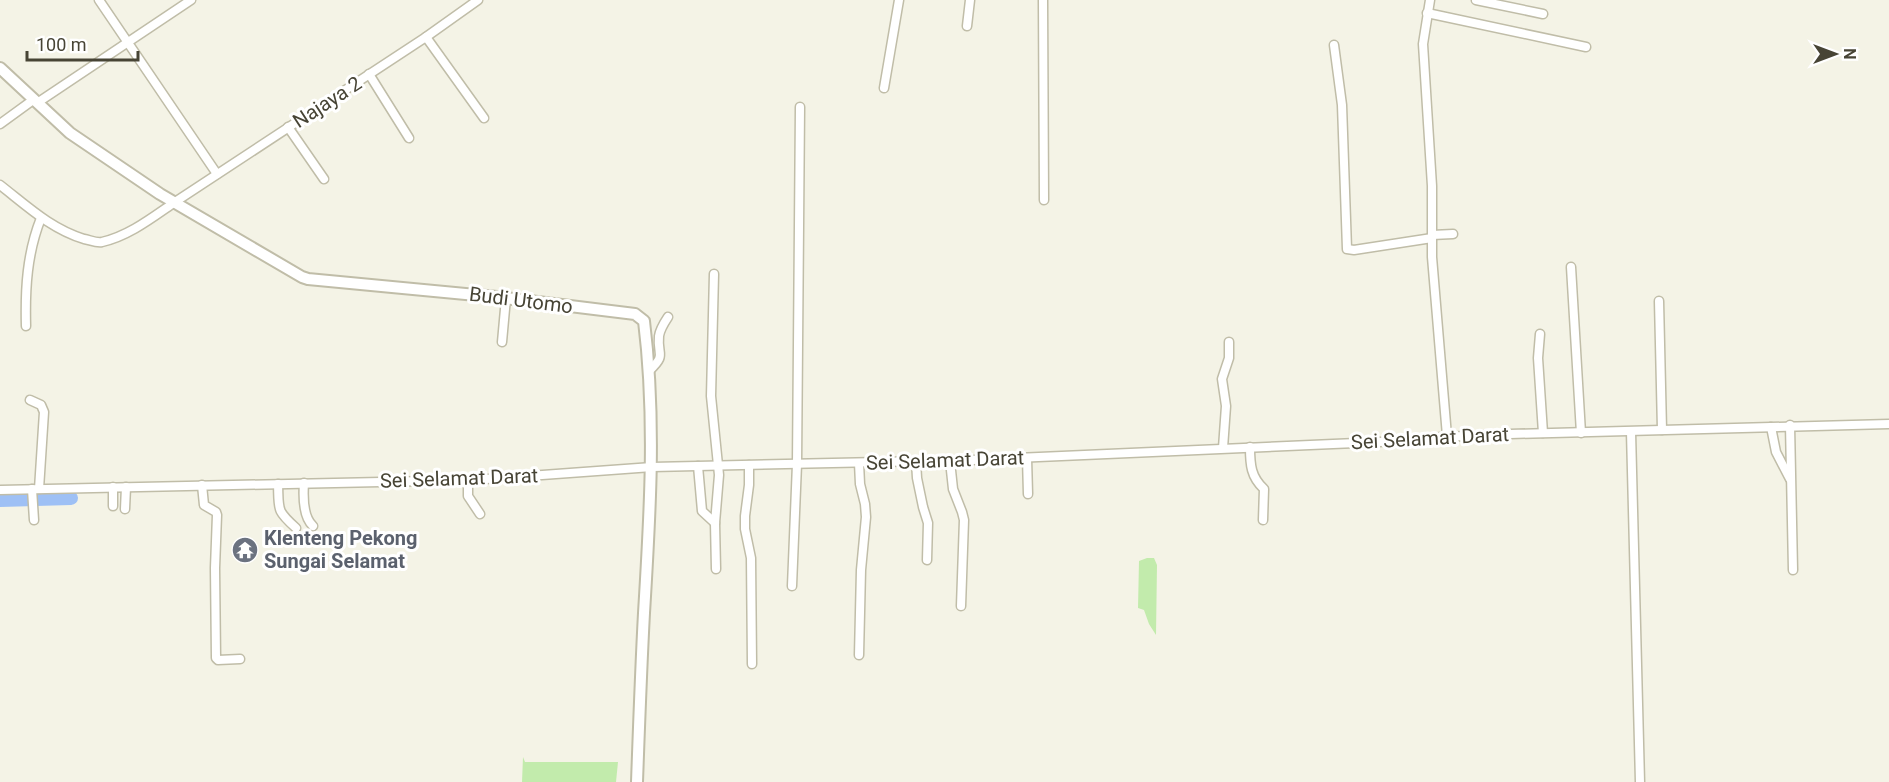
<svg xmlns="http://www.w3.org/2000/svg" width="1889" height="782" font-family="Roboto,sans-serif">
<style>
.green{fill:#c2ebac}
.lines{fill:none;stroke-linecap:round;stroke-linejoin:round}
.river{stroke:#9ec0f5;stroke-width:14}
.minor-casing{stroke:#c0bda8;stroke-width:11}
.tertiary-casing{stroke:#c0bda8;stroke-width:14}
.minor{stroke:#fff;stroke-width:8}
.tertiary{stroke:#fff;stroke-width:10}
.labels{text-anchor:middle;stroke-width:6;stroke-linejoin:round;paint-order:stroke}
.street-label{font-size:20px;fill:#474435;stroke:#fff}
.worship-label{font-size:20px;font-weight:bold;fill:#5b616d;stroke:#fff;text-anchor:start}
</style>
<rect width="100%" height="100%" fill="#f4f3e6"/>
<g class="green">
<polygon points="1147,558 1154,558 1157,565 1156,635 1149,624 1144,610 1138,608 1139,561"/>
<polygon points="523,757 525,762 618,762 616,782 522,782"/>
</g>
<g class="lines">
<polyline class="river" points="0,500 71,498"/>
<defs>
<g id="minor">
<polyline points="99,0 217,174"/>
<polyline points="1043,0 1044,200"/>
<polyline points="1430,0 1423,44 1432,186 1432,257 1447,436"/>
<polyline points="1476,0 1543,14"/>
<polyline points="1427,13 1586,47"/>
<polyline points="967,26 970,0"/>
<polyline points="426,37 484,118"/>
<polyline points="1334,45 1342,105 1347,249 1354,250 1432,238"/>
<polyline points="369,74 409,138"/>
<polyline points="884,88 899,0"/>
<polyline points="37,103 191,0"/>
<polyline points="0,124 33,100"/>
<polyline points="288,127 324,179"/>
<path d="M 0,185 C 27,206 51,229 84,239 C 90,240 96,243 102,242 C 129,236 153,217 175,202 L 426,37 L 478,0"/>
<polyline points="1432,235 1453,234"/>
<polyline points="1571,267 1581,433"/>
<polyline points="714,274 711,396 719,475 715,523 716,569"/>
<polyline points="1659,301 1662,430"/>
<path d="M 26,326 C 25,289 27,253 41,218"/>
<polyline points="1540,334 1538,358 1543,433"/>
<polyline points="502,342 506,298"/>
<path d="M 649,371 C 667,354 657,356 659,336 C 660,329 664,323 668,317"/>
<polyline points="30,400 41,405 44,412 39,489"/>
<polyline points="1790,425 1793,570"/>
<polyline points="1771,427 1776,452 1790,479"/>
<polyline points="1631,432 1640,782"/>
<path d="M 1250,447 C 1250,465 1251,477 1264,489 L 1263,520"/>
<polyline points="1223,448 1226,406 1222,379 1229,358 1229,342"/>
<polyline points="1027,458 1028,494"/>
<polyline points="916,461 917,478 923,507 928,523 927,560"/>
<polyline points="950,461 953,489 962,512 964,520 961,606"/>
<polyline points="749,465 749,485 745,516 745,529 751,558 752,664"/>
<polyline points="698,466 702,511 715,523"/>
<polyline points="468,480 468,496 480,514"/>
<path d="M 304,483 C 303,497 303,517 313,526"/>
<path d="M 278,484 C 279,510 276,510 296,528"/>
<polyline points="202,485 204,505 216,512 217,515 215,568 216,658 218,660 240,659"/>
<polyline points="32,489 34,520"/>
<polyline points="0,490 473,480 652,467 973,460 1402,441 1442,437 1510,434 1889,424"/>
<polyline points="113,506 113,487"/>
<polyline points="125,509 126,487"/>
<polyline points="792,586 797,464 800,107"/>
<polyline points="859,655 861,570 866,517 865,504 860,484 859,463"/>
</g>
<path id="tertiary" d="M 0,68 L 70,133 L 160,194 L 302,277 L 308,279 L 497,297 L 635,314 L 644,321 C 656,418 650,515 644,613 C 641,669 639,726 637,782"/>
</defs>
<use href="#minor" class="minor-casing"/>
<use href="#tertiary" class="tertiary-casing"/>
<use href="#minor" class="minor"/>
<use href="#tertiary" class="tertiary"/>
</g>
<defs>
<symbol id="temple-disc" viewBox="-11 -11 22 22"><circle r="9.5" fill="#6b7280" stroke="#fff"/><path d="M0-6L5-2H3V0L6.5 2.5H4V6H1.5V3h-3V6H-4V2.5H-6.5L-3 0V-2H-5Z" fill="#fff"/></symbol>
</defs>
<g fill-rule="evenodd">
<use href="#temple-disc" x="230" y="535" width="30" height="30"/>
</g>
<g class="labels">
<g class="street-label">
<text transform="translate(327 102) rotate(-33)" y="7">Najaya 2</text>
<text transform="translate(521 300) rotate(7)" y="7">Budi Utomo</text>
<text transform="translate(1430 438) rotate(-3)" y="7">Sei Selamat Darat</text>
<text transform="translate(945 460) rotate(-2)" y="7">Sei Selamat Darat</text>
<text transform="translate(459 478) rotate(-2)" y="7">Sei Selamat Darat</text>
</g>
<g class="worship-label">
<text x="264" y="545">Klenteng Pekong<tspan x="264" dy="23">Sungai Selamat</tspan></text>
</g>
</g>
<g transform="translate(1835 54) rotate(90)" stroke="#ffffff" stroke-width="4.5" paint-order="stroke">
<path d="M0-4.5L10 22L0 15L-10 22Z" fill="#474435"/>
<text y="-9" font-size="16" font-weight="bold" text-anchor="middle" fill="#474435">N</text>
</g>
<path d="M27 51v9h111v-9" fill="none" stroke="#474435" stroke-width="3"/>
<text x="36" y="51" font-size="18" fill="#474435" stroke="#ffffff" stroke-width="4.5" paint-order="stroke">100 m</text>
</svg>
